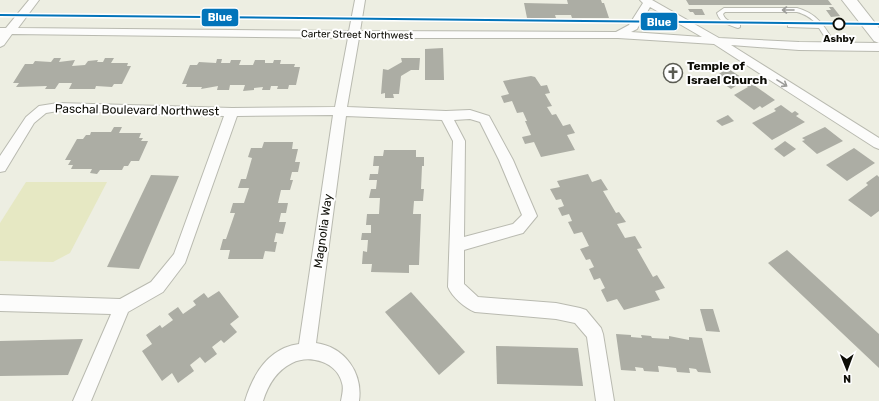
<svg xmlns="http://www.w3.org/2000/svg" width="879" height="401" font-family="Rubik,sans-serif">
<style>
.green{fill:#e6e8c3}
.building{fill:#acada4}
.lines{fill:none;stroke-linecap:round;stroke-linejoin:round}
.service-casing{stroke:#b9bab0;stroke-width:2}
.minor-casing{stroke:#b9bab0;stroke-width:2}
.secondary-casing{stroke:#b9bab0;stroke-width:2}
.service{fill:#fcfcfb;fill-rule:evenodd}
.minor{fill:#fcfcfb;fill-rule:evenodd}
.secondary{fill:#fcfcfb;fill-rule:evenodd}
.metro-1-casing{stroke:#fff;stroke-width:3}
.metro-1{fill:#0274ba;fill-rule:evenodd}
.oneway{stroke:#9c9c99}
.stop-dot{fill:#fff;stroke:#0d0d06;stroke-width:2}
.labels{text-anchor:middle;stroke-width:4;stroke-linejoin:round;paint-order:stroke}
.far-street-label{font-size:10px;fill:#0d0d06;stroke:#fff}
.far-stop-label{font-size:10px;font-weight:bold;fill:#0d0d06;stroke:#fff}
.poi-label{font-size:12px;font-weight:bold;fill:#0d0d06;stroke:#fff;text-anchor:start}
.street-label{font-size:12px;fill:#0d0d06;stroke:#fff}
.line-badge{stroke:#fff;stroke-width:1.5}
.badge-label{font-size:11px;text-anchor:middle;font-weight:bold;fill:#fff}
</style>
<rect width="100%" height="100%" fill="#edeee2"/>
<polygon class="green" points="26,182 107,182 70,253 53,262 0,261 0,223"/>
<g class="building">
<polygon points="567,0 601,0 602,3 604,3 609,18 572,18 571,15 555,15 556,18 527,18 524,3 568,4"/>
<polygon points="686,0 828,0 832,5 689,5"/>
<polygon points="829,7 833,7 840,16 831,17 826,10 831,10"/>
<polygon points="688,9 702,9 705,15 695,15 693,12 690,12"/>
<polygon points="443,48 444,80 425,80 425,49"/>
<polygon points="54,58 61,58 59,62 75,60 72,66 85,65 88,61 98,60 97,62 103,62 105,58 114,58 111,63 128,63 127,66 131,66 122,84 114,84 112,87 96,86 95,89 69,89 72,83 59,83 55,89 45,89 47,86 16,87 19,83 13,83 25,64 33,64 35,61 51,62"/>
<polygon points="401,58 420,58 419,70 411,70 401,76 399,94 393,94 394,98 385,98 385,93 381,94 383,69 388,70 402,62"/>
<polygon points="217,59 222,59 221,63 230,63 231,60 241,60 239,65 253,65 255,60 265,60 265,63 273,63 274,60 281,60 280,64 295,64 294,67 300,67 296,85 289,85 288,89 277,89 278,86 271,86 270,90 262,90 263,87 254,88 254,90 243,91 245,85 230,85 229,90 217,90 218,86 201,89 202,87 186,87 187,84 182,84 190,65 197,65 199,62 216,63"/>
<polygon points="724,66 744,79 745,80 731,89 714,77 722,72 719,69"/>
<polygon points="531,76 535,77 541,86 547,85 550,93 545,94 552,106 547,107 552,115 556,114 563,126 570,124 575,133 567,135 575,150 541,157 534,142 525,144 522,137 531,135 525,121 527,121 523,112 517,113 512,101 504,103 501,96 509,94 503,81"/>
<polygon points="751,83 775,100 762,108 760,106 754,110 734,95 748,87 746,85"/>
<polygon points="781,105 792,113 795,111 799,114 796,116 805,122 772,140 752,123 776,111 774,109"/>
<polygon points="728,115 734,121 722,126 716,121"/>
<polygon points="114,127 122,127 119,133 141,133 139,138 143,138 141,141 148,141 139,161 131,161 128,166 124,166 122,170 100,170 97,174 90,173 92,169 71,169 73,165 68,165 71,160 65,160 77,139 83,139 86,135 90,135 91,132 111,132"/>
<polygon points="825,127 843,141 817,154 802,141 805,140 802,138"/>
<polygon points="785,141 796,149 784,157 774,149"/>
<polygon points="264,142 293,142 292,149 298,149 295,162 300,162 298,172 292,172 290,180 293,180 290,190 281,190 278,203 288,203 286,213 281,213 279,222 286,222 283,234 276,233 274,242 277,242 275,252 265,251 263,259 228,259 230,250 220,250 223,239 226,239 235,213 230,213 233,203 244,203 249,188 238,188 241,179 246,179 252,158 248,157 251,148 262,148"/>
<polygon points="854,148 875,163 847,181 826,165"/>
<polygon points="384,150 416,150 416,157 424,157 424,166 422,166 421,189 424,189 423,201 414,201 413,214 421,214 419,265 409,265 409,273 371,272 372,264 362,264 363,251 367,252 368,240 361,240 362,233 371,233 371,225 366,225 367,214 379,214 380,198 369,198 371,189 376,189 377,180 369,180 370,174 378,174 379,166 373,166 374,156 383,156"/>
<polygon points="588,174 592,182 601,179 608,190 603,191 616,213 619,212 626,222 617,224 625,238 635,236 642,248 637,249 653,277 657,275 665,288 655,291 660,300 624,310 617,299 607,302 601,290 605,288 600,278 594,280 589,269 594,267 590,259 586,260 580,249 589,246 582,232 574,234 568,222 572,221 569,214 562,216 558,208 564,206 561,199 556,200 550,189 560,187 557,181"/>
<polygon points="151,175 179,176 139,269 107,267"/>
<polygon points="877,175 879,177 879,211 871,217 848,200 868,185 866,183"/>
<polygon points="787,250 879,334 879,368 768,263"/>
<polygon points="219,291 239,317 230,324 237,332 224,343 221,340 212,347 217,354 205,363 200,357 190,365 194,371 178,383 172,373 162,381 142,351 152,344 146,335 160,325 162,328 173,320 168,314 178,307 183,314 196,305 193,301 204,293 208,298"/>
<polygon points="411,292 465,352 439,375 385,312"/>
<polygon points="700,309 713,309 720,332 706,331"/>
<polygon points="616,334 631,335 631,337 642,338 641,335 651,336 652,338 669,339 669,336 689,340 689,337 702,338 711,373 698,372 696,369 689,368 690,373 677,372 676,368 658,366 659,372 644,371 643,368 635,367 636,371 621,370"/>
<polygon points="83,339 68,375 0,376 0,341"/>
<polygon points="496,346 578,348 583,386 497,384"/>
</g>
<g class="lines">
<defs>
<path id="service" d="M 724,8 L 797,8 C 819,14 826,29 837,47 L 836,48 L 832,48 L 819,28 L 788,27 L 788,25 L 790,24 L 817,24 C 811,18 805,14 797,12 L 725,12 L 723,14 C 725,21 733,23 740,25 L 740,27 L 738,28 C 729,25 720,23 717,13 Z"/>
<path id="minor" d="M 29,0 L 39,0 L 18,28 L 349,31 L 355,0 L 365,0 L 360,31 L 616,32 L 629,25 L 643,3 L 640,0 L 652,0 L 719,38 L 799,42 L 879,43 L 879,51 L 799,50 L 731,45 L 879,138 L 879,149 L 874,147 L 714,44 L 618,38 L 359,38 L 347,107 L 446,111 L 470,110 L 489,116 L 513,160 L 537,216 L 523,233 L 464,250 L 464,284 L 478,297 L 556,303 L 580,308 L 586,310 L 601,328 L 603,334 L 614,401 L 596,401 L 587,337 L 575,323 L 556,319 L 475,312 C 465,308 452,297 448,287 L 453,141 L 442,120 L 346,116 L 316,343 C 345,347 363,373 359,401 L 341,401 C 342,395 344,388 342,383 C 337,362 310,354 292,363 C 276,371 268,385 263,401 L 245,401 C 253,374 269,348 299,344 L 333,115 L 237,116 L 185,263 L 163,292 L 128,312 L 91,401 L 73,401 L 111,314 L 0,311 L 0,295 L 120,299 L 151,282 L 174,254 L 224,116 L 58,111 L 46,113 L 34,123 L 5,171 L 0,172 L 0,156 L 26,117 L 39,106 L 58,103 L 232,108 L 335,107 L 348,38 L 12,34 L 4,45 L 0,47 L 0,28 L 6,28 ZM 650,7 L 702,37 L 631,32 L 637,29 ZM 470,119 L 480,122 L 499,160 L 522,215 L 513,224 L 464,237 L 465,141 L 454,120 Z"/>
<polygon id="secondary" points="842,0 857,0 879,28 879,43 874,41"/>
</defs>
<use href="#service" class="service-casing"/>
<use href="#minor" class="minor-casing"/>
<use href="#secondary" class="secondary-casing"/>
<use href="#service" class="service"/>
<use href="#minor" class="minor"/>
<use href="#secondary" class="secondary"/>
<defs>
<polygon id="metro-1" points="0,14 879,23 879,25 0,16"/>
</defs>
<use href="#metro-1" class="metro-1-casing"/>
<use href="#metro-1" class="metro-1"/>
</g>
<defs><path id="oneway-shaft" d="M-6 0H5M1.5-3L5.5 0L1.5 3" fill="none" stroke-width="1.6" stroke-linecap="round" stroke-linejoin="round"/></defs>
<g class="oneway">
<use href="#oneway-shaft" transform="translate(788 10) rotate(180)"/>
<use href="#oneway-shaft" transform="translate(782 83) rotate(32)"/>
</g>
<defs>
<symbol id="church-ring" viewBox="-11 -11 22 22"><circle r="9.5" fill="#fff" stroke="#5b5c53" stroke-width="1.5"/><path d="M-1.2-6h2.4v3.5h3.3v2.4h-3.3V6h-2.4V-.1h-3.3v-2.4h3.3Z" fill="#5b5c53"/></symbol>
</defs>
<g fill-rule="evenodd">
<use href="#church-ring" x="662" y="62" width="22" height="22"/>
</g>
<circle class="stop-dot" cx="839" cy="24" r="5.5"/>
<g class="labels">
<g class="far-street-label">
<text transform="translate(357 34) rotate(1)" y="4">Carter Street Northwest</text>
</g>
<g class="far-stop-label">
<text x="839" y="42">Ashby</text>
</g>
<g class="poi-label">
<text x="687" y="70">Temple of<tspan x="687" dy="14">Israel Church</tspan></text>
</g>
<g class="street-label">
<text transform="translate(137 110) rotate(1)" y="4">Paschal Boulevard Northwest</text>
<text transform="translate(323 231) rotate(-82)" y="4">Magnolia Way</text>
</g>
</g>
<g class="line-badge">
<rect x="201" y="8" width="38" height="19" rx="4" fill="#0274ba"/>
<rect x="640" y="12" width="38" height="19" rx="4" fill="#0274ba"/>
</g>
<g class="badge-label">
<text x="220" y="21">Blue</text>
<text x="659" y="26">Blue</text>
</g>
<g transform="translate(847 369) rotate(179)" stroke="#ffffff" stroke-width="3" paint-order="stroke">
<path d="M0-3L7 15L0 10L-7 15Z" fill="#0d0d06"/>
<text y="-6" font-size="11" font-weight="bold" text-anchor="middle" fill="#0d0d06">N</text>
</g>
</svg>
